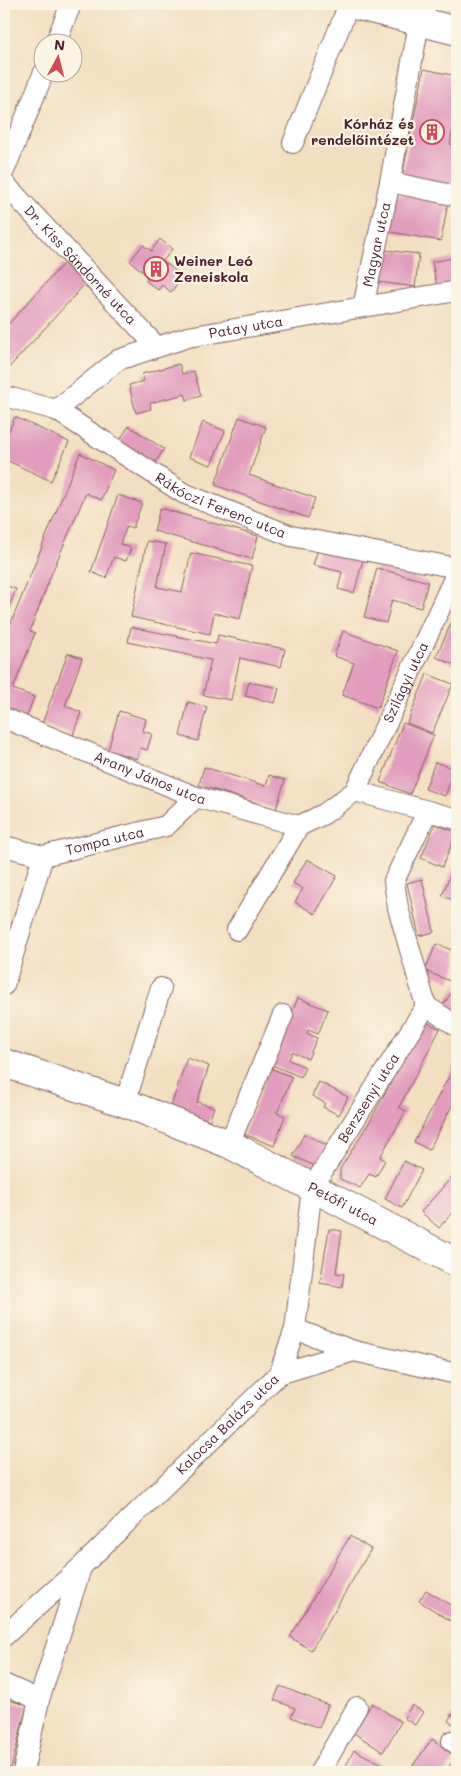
<svg xmlns="http://www.w3.org/2000/svg" width="461" height="1776" font-family="Mali,sans-serif">
<style>
.building{fill:#e19cbe}
.lines{fill:none;stroke-linecap:round;stroke-linejoin:round}
.street-casing{stroke:#85625f;stroke-width:22}
.secondary-casing{stroke:#85625f;stroke-width:30}
.street{stroke:#fff;stroke-width:20}
.secondary{stroke:#fff;stroke-width:28}
.labels{text-anchor:middle;stroke-width:4.5;stroke-linejoin:round;paint-order:stroke}
.poi-label{font-size:14px;font-weight:bold;fill:#4a1f2b;stroke:#fcf5e5;text-anchor:end}
.street-label{font-size:14px;fill:#4a1f2b;stroke:#fcf5e5}
</style>
<rect width="100%" height="100%" fill="#fcf5e5"/>
<filter id="ink" filterUnits="userSpaceOnUse"><feTurbulence type="fractalNoise" baseFrequency=".02" numOctaves="2"/><feDisplacementMap in="SourceGraphic" scale="10" xChannelSelector="R" yChannelSelector="G"/><feConvolveMatrix kernelMatrix="1 2 1 2 8 2 1 2 1" color-interpolation-filters="sRGB"/></filter>
<filter id="wash" filterUnits="userSpaceOnUse"><feTurbulence type="fractalNoise" baseFrequency=".0096" numOctaves="4" result="noise"/><feDisplacementMap in="SourceGraphic" scale="20" xChannelSelector="R" yChannelSelector="G"/><feGaussianBlur stdDeviation="1.12" result="paint"/><feColorMatrix in="noise" values="0 0 0 0 0 0 0 0 0 0 0 0 0 0 0 0 0 1.4 0 .05"/><feComposite in="paint" operator="in"/></filter>
<g filter="url(#wash)">
<rect width="100%" height="100%" fill="#f2dfc0"/>
<g id="blocks">
<g class="building">
<polygon points="424,69 457,76 457,119 455,119 450,144 457,145 457,187 402,176"/>
<polygon points="392,193 448,202 441,241 385,231"/>
<polygon points="160,239 172,249 163,261 183,276 171,292 162,285 158,290 146,281 149,277 130,261 143,245 151,251"/>
<polygon points="384,250 419,254 415,287 379,282"/>
<polygon points="457,257 457,283 437,287 432,262"/>
<polygon points="63,264 85,284 4,373 4,329"/>
<polygon points="179,364 182,374 194,371 201,396 187,400 185,394 150,403 151,409 136,413 129,385 144,381 142,374"/>
<polygon points="15,417 69,442 51,481 4,459 4,442"/>
<polygon points="239,417 266,427 249,475 315,498 308,518 215,485"/>
<polygon points="203,422 225,431 211,465 189,457"/>
<polygon points="129,426 164,449 153,466 118,443"/>
<polygon points="80,453 114,470 101,500 86,493 53,570 30,631 35,633 13,689 34,697 26,719 4,711 4,640"/>
<polygon points="118,495 142,503 133,528 127,526 120,544 131,548 126,561 114,557 106,578 91,572"/>
<polygon points="160,508 258,536 252,559 154,531"/>
<polygon points="147,541 166,544 157,587 182,592 191,553 252,566 240,619 214,613 210,634 131,617"/>
<polygon points="318,549 363,560 354,593 338,589 342,572 313,565"/>
<polygon points="377,568 428,582 421,608 392,600 386,623 364,617"/>
<polygon points="4,585 16,589 9,607 4,605"/>
<polygon points="457,610 457,666 436,657"/>
<polygon points="131,627 216,644 218,635 285,649 281,667 240,658 231,700 203,695 211,660 128,642"/>
<polygon points="343,631 398,651 378,708 342,695 354,663 334,656"/>
<polygon points="68,653 82,658 65,706 81,712 73,735 42,724"/>
<polygon points="427,674 453,684 432,733 407,723"/>
<polygon points="249,682 279,688 275,703 245,696"/>
<polygon points="188,702 207,707 198,741 180,736"/>
<polygon points="119,711 146,719 143,731 152,734 147,750 140,748 137,759 108,750"/>
<polygon points="457,715 457,732 451,730"/>
<polygon points="403,723 434,735 410,794 380,782"/>
<polygon points="435,762 455,769 445,796 425,789"/>
<polygon points="204,767 266,786 269,775 285,780 276,809 199,785"/>
<polygon points="435,824 457,832 442,867 421,858"/>
<polygon points="457,857 457,898 456,901 442,896"/>
<polygon points="307,859 337,876 315,914 295,902 303,889 293,883"/>
<polygon points="422,879 434,932 419,936 407,883"/>
<polygon points="436,944 457,952 457,964 450,981 425,971"/>
<polygon points="457,984 457,1021 440,1010"/>
<polygon points="298,998 328,1010 318,1034 308,1030 307,1033 317,1038 308,1059 292,1052 289,1060 305,1067 301,1077 270,1064"/>
<polygon points="424,1021 440,1029 399,1107 406,1111 380,1157 385,1160 376,1177 369,1174 360,1188 340,1179 340,1169 370,1121"/>
<polygon points="187,1058 209,1066 197,1102 214,1107 208,1125 169,1112"/>
<polygon points="456,1063 457,1064 457,1096 429,1150 414,1142"/>
<polygon points="270,1068 292,1077 277,1113 285,1116 274,1146 244,1134"/>
<polygon points="319,1082 348,1097 339,1115 323,1107 325,1103 312,1096"/>
<polygon points="304,1134 327,1145 317,1167 293,1156"/>
<polygon points="404,1161 422,1170 402,1208 385,1199"/>
<polygon points="457,1171 457,1207 439,1228 421,1212"/>
<polygon points="329,1229 342,1231 336,1273 344,1274 342,1287 320,1283"/>
<polygon points="350,1536 371,1549 311,1650 290,1637"/>
<polygon points="426,1590 457,1609 457,1625 419,1601"/>
<polygon points="280,1686 328,1705 319,1728 291,1717 295,1708 274,1700"/>
<polygon points="457,1691 457,1702 453,1699"/>
<polygon points="4,1699 27,1705 11,1768 4,1767"/>
<polygon points="372,1703 401,1722 383,1752 354,1733"/>
<polygon points="412,1705 423,1712 415,1725 404,1718"/>
<polygon points="452,1714 457,1717 457,1727 448,1721"/>
<polygon points="432,1739 456,1757 445,1772 423,1772 413,1765"/>
<polygon points="354,1750 398,1772 343,1772"/>
</g>
</g>
</g>
<g filter="url(#ink)">
<use href="#blocks" fill-opacity="0" stroke="#85625f" stroke-width="1"/>
<g class="lines">
<defs>
<g id="street">
<polyline points="56,42 71,4"/>
<polyline points="293,143 349,4"/>
<polyline points="4,171 44,72"/>
<polyline points="390,182 457,196"/>
<path id="s1" d="M 4,183 L 157,347"/>
<path id="s2" d="M 363,307 L 390,182 L 419,23 L 425,4"/>
<path id="s3" d="M 4,396 L 56,410 L 183,493 L 291,536 L 457,568"/>
<path id="s4" d="M 56,410 L 118,360 L 188,337 L 457,291"/>
<path id="s5" d="M 4,718 L 196,797 L 299,826 L 324,814 L 355,791 L 457,819"/>
<path id="s6" d="M 355,791 L 457,572"/>
<polyline points="427,812 394,881 398,908 426,1006 457,1026"/>
<path id="s7" d="M 4,846 L 43,856 L 166,826 L 196,797"/>
<polyline points="237,930 299,826"/>
<polyline points="4,985 43,856"/>
<polyline points="125,1103 161,988"/>
<polyline points="229,1144 283,1015"/>
<polyline points="295,1329 354,1351 457,1374"/>
<polyline points="279,1374 354,1351"/>
<path id="s8" d="M 4,1636 L 82,1566 L 279,1374 L 295,1329 L 312,1188 L 426,1006"/>
<polyline points="4,1684 39,1700"/>
<polyline points="452,1741 457,1744"/>
<polyline points="23,1772 39,1700 81,1568"/>
<polyline points="320,1772 357,1707"/>
</g>
<g id="secondary">
<polyline points="351,4 457,31"/>
<path id="s9" d="M 4,1063 L 125,1103 L 229,1144 L 457,1263"/>
</g>
</defs>
<use href="#street" class="street-casing"/>
<use href="#secondary" class="secondary-casing"/>
<use href="#street" class="street"/>
<use href="#secondary" class="secondary"/>
</g>
</g>
<defs>
<symbol id="building-ring" viewBox="-11 -11 22 22"><circle r="9.5" fill="#fcf5e5" stroke="#d1495b" stroke-width="1.5"/><path d="M-4-6H4V6H1V3H-1V6H-4ZM-2.5-4.3h1.7v1.8h-1.7ZM.8-4.3h1.7v1.8H.8ZM-2.5-1h1.7V.8h-1.7ZM.8-1h1.7V.8H.8Z" fill="#d1495b"/></symbol>
</defs>
<g fill-rule="evenodd">
<use href="#building-ring" x="418" y="118" width="28" height="28"/>
<use href="#building-ring" x="142" y="255" width="28" height="28"/>
</g>
<g class="labels">
<g class="poi-label">
<text x="414" y="129">Kórház és<tspan x="414" dy="16">rendelőintézet</tspan></text>
<text x="174" y="266" text-anchor="start">Weiner Leó<tspan x="174" dy="16">Zeneiskola</tspan></text>
</g>
<g class="street-label">
<text dy="5" stroke="none"><textPath href="#s2" startOffset="64">Magyar utca</textPath></text>
<text dy="5" stroke="none"><textPath href="#s1" startOffset="112">Dr. Kiss Sándorné utca</textPath></text>
<text dy="5" stroke="none"><textPath href="#s4" startOffset="212">Patay utca</textPath></text>
<text dy="5" stroke="none"><textPath href="#s3" startOffset="245">Rákóczi Ferenc utca</textPath></text>
<text dy="5" stroke="none"><textPath href="#s6" startOffset="120">Szilágyi utca</textPath></text>
<text dy="5" stroke="none"><textPath href="#s5" startOffset="158">Arany János utca</textPath></text>
<text dy="5" stroke="none"><textPath href="#s7" startOffset="104">Tompa utca</textPath></text>
<text dy="5" stroke="none"><textPath href="#s8" startOffset="676">Berzsenyi utca</textPath></text>
<text dy="5" stroke="none"><textPath href="#s9" startOffset="368">Petőfi utca</textPath></text>
<text dy="5" stroke="none"><textPath href="#s8" startOffset="308">Kalocsa Balázs utca</textPath></text>
</g>
</g>
<rect width="461" height="1776" fill="none" stroke="#fcf5e5" stroke-width="20"/>
<g transform="translate(58 58) rotate(7)"><circle r="24" fill="#fcf5e5" stroke="#b59f9b"/>
<path d="M0-4L9 19L0 12L-9 19Z" fill="#d1495b"/>
<text y="-8" font-size="14" font-weight="bold" text-anchor="middle" fill="#4a1f2b">N</text>
</g>
</svg>
